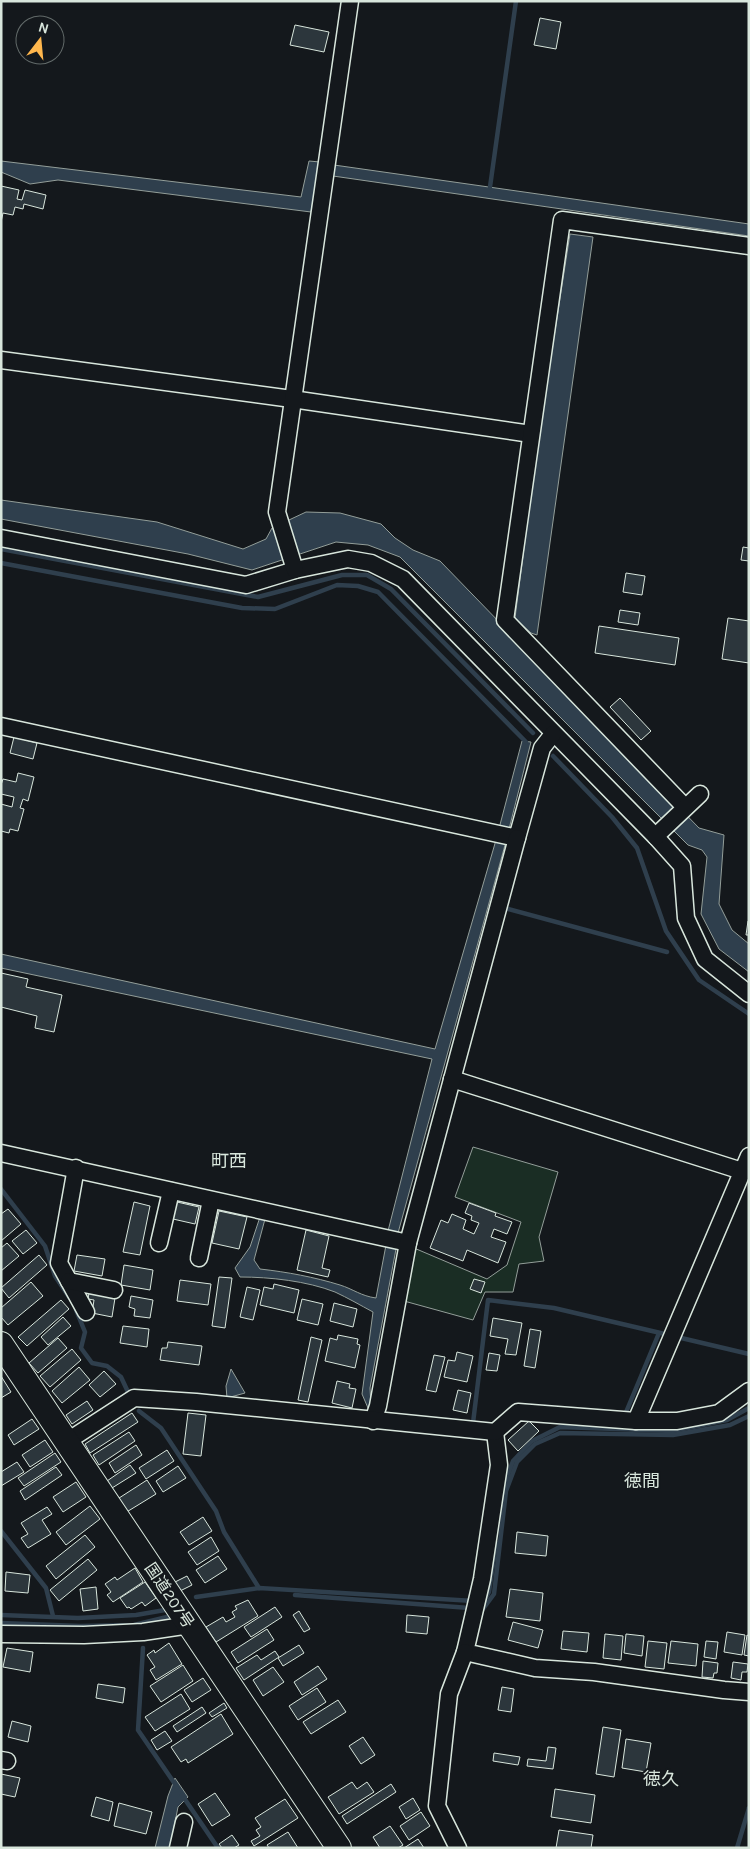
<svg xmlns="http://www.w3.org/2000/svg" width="750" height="1849" font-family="Karla,'Noto Sans JP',sans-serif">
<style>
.green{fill:#1a2d24;stroke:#939e99}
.water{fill:#2f3f4d;stroke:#939e99}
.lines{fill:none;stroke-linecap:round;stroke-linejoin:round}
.stream{stroke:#2f3f4d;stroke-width:4.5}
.building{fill:#2c363c;stroke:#d8e6dc}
.minor-casing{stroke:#d8e6dc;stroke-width:19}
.highway-casing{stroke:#d8e6dc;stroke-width:26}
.minor{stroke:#14181c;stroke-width:16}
.highway{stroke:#14181c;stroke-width:24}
.labels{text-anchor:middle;stroke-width:4;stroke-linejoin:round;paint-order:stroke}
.street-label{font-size:16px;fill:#d8e6dc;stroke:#14181c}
.neighbourhood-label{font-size:18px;fill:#d8e6dc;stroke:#14181c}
</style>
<rect width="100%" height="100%" fill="#14181c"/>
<polygon class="green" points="473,1147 558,1172 539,1237 544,1261 519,1264 513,1292 485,1292 473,1320 404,1301 414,1248 487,1279 507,1265 521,1222 455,1197"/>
<g class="water">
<polygon points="1,161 301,197 309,161 320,162 311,212 58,180 30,184 1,172"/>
<polygon points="334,165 749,224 749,236 333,176"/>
<polygon points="570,234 593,237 537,635 531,633 515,618 537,446"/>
<polygon points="1,500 157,522 243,549 266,539 272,528 306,512 340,513 381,524 395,538 413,550 440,561 699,828 724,835 719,904 732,930 749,944 749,972 719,949 701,914 707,857 702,850 688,845 400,557 368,545 336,542 252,570 188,554 1,519"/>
<polygon points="522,741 531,742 505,845 398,1233 388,1231 432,1059 1,968 1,954 435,1049 496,840"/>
<path d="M 260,1217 L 265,1219 L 254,1260 L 260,1269 C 287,1272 314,1277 340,1285 C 353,1289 361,1296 376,1298 L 386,1245 L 396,1249 L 370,1388 L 371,1406 L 368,1408 L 362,1394 L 373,1312 C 360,1305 348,1298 335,1292 C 307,1281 270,1277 240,1277 L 235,1268 L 250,1247 Z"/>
<polygon points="231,1369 245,1393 227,1398 226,1386"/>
<polygon points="175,1778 188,1797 178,1807 170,1848 155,1848 168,1796"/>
</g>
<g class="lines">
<g class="stream">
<polyline points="490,187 516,1"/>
<polyline points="1,549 258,597 342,575 367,575 391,589 533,733"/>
<polyline points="1,563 242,608 275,609 337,585 358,586 378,592 526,742"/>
<polyline points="553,756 612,817 637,848 666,931 699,980 749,1014"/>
<polyline points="508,909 667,952"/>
<polyline points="1,1189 45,1246 55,1276 69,1297"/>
<polyline points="76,1310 85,1332 81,1348 92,1363 107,1366 121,1377 128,1392"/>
<polyline points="677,1337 749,1354"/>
<polyline points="139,1411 161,1428 216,1511 224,1532 259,1588"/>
<polyline points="624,1417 659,1333"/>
<polyline points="469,1422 473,1423 488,1300 554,1308 669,1335"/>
<polyline points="503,1488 513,1461 532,1441 560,1427 673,1431 727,1420 749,1408"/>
<polyline points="1,1531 46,1588 53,1616"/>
<polyline points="295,1595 483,1609 494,1594 506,1491 517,1462 535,1444 560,1433 673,1435 730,1425 749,1416"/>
<polyline points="196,1597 259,1588 474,1601"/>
<polyline points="484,1601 489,1592 496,1543"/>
<polyline points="1,1615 78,1618 136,1615 165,1610"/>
<polyline points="1,1623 80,1626 134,1625 167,1617"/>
<polyline points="143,1648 138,1730 177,1787"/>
<polyline points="182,1795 218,1848"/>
<polyline points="737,1848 749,1808"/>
</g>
</g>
<g class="building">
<polygon points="540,18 561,22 556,49 534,45"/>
<polygon points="295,25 329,32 324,52 290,45"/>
<polygon points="1,186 19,190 17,199 22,200 25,190 46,195 43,209 24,204 23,209 15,207 13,215 3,213 1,222"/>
<polygon points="743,547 749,548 749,561 741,560"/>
<polygon points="626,573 645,576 642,595 623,592"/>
<polygon points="620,610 640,613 638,625 618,622"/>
<polygon points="728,618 749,621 749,663 722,659"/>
<polygon points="599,626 679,638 675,665 595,653"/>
<polygon points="620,698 651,731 641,740 610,707"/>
<polygon points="14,737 37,743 33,759 10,753"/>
<polygon points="18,773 34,777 28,801 23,799 20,808 24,809 18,831 10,829 9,833 1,831 1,804 12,807 14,797 1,794 1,785 3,779 16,782"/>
<polygon points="748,921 749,921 749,935 746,935"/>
<polygon points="1,973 28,979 26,987 62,995 54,1032 35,1028 37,1016 1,1007"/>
<polygon points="134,1202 150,1206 140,1255 123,1252"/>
<polygon points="177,1202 199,1207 195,1224 173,1219"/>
<polygon points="469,1203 496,1213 495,1216 512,1222 507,1234 494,1229 491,1237 506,1242 498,1263 467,1250 463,1261 430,1248 441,1220 448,1223 452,1214 466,1220 463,1229 474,1234 479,1223 471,1220 472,1216 465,1213"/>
<polygon points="8,1209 21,1224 1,1241 1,1214"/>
<polygon points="219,1211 247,1217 239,1249 212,1243"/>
<polygon points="26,1230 37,1243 23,1254 12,1241"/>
<polygon points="306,1230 329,1236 322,1268 330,1270 328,1277 297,1270"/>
<polygon points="7,1243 19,1256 1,1271 1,1248"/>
<polygon points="39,1255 47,1265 9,1298 1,1288"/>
<polygon points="77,1255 105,1259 102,1276 74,1271"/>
<polygon points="124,1265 153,1270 150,1290 121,1285"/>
<polygon points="219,1277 232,1278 225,1328 212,1326"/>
<polygon points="474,1279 485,1282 481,1293 470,1289"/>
<polygon points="180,1280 211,1284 208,1305 177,1301"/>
<polygon points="31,1282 43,1296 8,1325 1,1317 1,1308"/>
<polygon points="274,1284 299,1290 294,1313 260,1305 264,1287 273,1289"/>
<polygon points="247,1287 260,1290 253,1320 240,1317"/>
<polygon points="89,1293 115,1298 112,1317 92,1313 94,1300 88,1299"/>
<polygon points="131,1296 153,1300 150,1318 134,1316 135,1309 129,1307"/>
<polygon points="302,1299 323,1304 318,1325 297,1320"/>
<polygon points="61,1300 69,1309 27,1346 18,1337"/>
<polygon points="334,1303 357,1309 353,1327 330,1321"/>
<polygon points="63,1317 71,1326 48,1345 41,1337"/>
<polygon points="493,1318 522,1323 516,1355 505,1354 508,1339 490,1336"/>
<polygon points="123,1326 149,1329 147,1347 120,1343"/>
<polygon points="530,1329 541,1331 535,1368 524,1366"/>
<polygon points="338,1335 358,1339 357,1344 360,1345 355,1368 325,1361 330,1338 337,1340"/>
<polygon points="311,1337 322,1340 308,1402 298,1400"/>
<polygon points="58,1338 67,1348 38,1373 29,1363"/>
<polygon points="168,1342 202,1346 199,1365 160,1360 162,1348 167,1348"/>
<polygon points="72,1349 81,1360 50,1387 40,1376"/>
<polygon points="457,1352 473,1356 467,1382 444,1377 448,1360 455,1361"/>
<polygon points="489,1353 500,1355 497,1371 486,1370"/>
<polygon points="434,1355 445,1357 436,1392 426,1390"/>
<polygon points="79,1367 90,1380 62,1403 52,1391"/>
<polygon points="104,1371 116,1384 100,1397 89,1385"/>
<polygon points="1,1376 11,1392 1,1398"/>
<polygon points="337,1381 350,1384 349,1388 356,1389 352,1408 332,1403"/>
<polygon points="458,1390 471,1393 467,1413 453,1410"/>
<polygon points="87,1401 93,1410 72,1424 66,1415"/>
<polygon points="132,1413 138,1422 90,1453 85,1444"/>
<polygon points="188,1413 206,1415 201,1456 183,1454"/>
<polygon points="32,1419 39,1429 14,1445 8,1435"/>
<polygon points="529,1421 539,1431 518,1451 508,1440"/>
<polygon points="129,1432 135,1441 99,1465 93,1455"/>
<polygon points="45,1440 53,1452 30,1467 22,1455"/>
<polygon points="136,1445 142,1455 115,1473 109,1463"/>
<polygon points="167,1450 174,1461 146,1479 139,1468"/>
<polygon points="55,1453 61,1462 24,1486 18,1478"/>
<polygon points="17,1462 24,1472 1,1486 1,1472"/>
<polygon points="130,1465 136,1473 112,1488 107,1481"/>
<polygon points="178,1466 186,1478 163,1492 156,1481"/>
<polygon points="56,1467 62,1475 25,1500 20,1491"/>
<polygon points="147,1480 156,1494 125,1513 116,1500"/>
<polygon points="76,1482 86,1497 63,1512 53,1497"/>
<polygon points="90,1506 100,1519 66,1545 56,1532"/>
<polygon points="47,1507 52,1514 42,1520 51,1534 28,1548 21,1538 28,1534 21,1523"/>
<polygon points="203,1517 212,1531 189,1545 180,1532"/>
<polygon points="517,1532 548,1536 546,1556 515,1553"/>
<polygon points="85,1535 95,1547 56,1579 46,1566"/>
<polygon points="211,1537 219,1551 197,1565 188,1552"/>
<polygon points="218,1556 227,1569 205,1583 196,1570"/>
<polygon points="88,1559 97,1570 59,1601 50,1590"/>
<polygon points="135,1568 143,1582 113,1602 107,1595 111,1592 105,1584 115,1577 117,1580"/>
<polygon points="6,1572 30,1575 28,1593 5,1591"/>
<polygon points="187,1576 192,1585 180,1591 175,1582"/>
<polygon points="145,1582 156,1598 145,1606 142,1602 131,1609 129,1607 127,1608 120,1598"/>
<polygon points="96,1587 98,1609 83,1611 80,1589"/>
<polygon points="510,1589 543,1593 540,1621 506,1617"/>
<polygon points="248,1600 258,1616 216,1642 206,1627 223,1617 226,1622 235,1617 232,1612 237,1609 235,1606"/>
<polygon points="275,1607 282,1617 251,1637 244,1627"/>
<polygon points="299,1611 310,1629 304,1632 293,1615"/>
<polygon points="407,1615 429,1617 427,1634 406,1632"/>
<polygon points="513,1622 543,1630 538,1648 508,1640"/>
<polygon points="267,1629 274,1640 238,1663 231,1652"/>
<polygon points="563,1631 589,1633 587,1652 561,1649"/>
<polygon points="727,1632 745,1635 742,1655 724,1652"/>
<polygon points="605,1634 623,1636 621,1660 603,1658"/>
<polygon points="626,1634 644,1636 642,1656 624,1653"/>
<polygon points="747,1635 749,1636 749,1656 744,1655"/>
<polygon points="648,1641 667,1643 664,1669 645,1667"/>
<polygon points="671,1641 698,1644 696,1666 668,1663"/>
<polygon points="706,1641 718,1642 716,1659 704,1657"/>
<polygon points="169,1643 182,1664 156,1680 150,1670 155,1667 147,1655 154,1650 155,1653"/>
<polygon points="299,1645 304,1653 283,1666 278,1658"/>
<polygon points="7,1648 33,1652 30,1672 3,1667"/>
<polygon points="275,1651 279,1657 244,1680 236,1668 257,1655 261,1660"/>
<polygon points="703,1661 718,1663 717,1673 714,1673 713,1678 702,1677"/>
<polygon points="733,1662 748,1664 747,1672 742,1672 741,1680 731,1678"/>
<polygon points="183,1665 193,1681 161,1702 150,1686"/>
<polygon points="318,1666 327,1679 302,1695 294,1682"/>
<polygon points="273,1667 284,1682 263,1696 253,1680"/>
<polygon points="203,1678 211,1690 192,1702 184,1690"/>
<polygon points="98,1684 125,1688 123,1703 96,1698"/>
<polygon points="502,1687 514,1689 511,1712 498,1710"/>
<polygon points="317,1688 326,1702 298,1720 289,1706"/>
<polygon points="181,1694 190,1709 155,1731 145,1717"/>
<polygon points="338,1700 346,1712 311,1734 303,1722"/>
<polygon points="224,1703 227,1708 212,1717 209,1713"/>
<polygon points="202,1707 206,1713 177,1732 173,1726"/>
<polygon points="221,1714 233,1734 188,1763 186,1759 181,1762 171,1747"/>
<polygon points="12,1721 31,1726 28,1742 8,1737"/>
<polygon points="603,1727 621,1730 614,1777 596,1774"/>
<polygon points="165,1731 172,1741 157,1750 151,1740"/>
<polygon points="363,1737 375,1755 361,1764 349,1746"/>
<polygon points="626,1739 651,1743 646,1772 622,1768"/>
<polygon points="548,1747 556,1748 553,1769 527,1766 528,1759 546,1761"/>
<polygon points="494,1753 520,1757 518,1765 493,1761"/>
<polygon points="1,1774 20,1778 15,1797 1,1794"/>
<polygon points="352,1782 357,1789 367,1782 374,1792 339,1814 328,1797"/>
<polygon points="391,1784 396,1792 347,1824 342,1816"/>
<polygon points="555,1789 595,1795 591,1823 551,1817"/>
<polygon points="215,1793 230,1815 212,1826 198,1804"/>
<polygon points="96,1797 113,1802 109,1821 91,1816"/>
<polygon points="413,1798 420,1810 406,1819 399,1807"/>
<polygon points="285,1799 298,1818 254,1846 251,1841 260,1836 256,1830 261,1827 255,1818"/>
<polygon points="119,1803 152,1812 146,1834 114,1826"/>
<polygon points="421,1812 430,1826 409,1840 400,1826"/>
<polygon points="390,1826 403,1845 398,1848 380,1848 373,1837"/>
<polygon points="559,1830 593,1835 591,1848 556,1848"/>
<polygon points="288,1832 298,1848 269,1848 267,1845"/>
<polygon points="232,1835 239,1845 234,1848 222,1848 219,1844"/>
<polygon points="418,1839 424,1848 404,1848"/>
</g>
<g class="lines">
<defs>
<g id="minor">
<polyline points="1,360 292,399 531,434"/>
<polyline points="1,538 246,585 295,570 348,559 371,563 403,579 656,837 682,866 686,918 705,959 749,994"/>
<polyline points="295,570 277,512 350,1"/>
<polyline points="1,726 517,838 542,748 553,734"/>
<polyline points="685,807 505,620 562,220 749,246"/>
<polyline points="656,837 661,831 700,794"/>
<polyline points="452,1079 742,1171"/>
<polyline points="1,1153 408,1243 517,838"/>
<polyline points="76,1168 59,1263 86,1312"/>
<polyline points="159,1243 171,1191"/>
<polyline points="199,1258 211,1200"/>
<polyline points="69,1281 114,1290"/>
<polyline points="373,1421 378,1406 408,1243"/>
<polyline points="636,1421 749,1156"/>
<polyline points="495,1432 499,1465 482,1579 465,1652 535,1668 594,1672 724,1690 749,1692"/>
<polyline points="66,1442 134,1398 196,1402 495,1432 518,1412 636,1421 677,1421 719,1413 749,1391"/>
<polyline points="1,1634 84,1635 143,1632 190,1625"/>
<polyline points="1,1760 7,1761"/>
<polyline points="178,1848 184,1822"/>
<polyline points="458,1848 437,1806 449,1694 465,1652"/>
</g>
<polyline id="highway" points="1,1344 339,1848"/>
</defs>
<use href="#minor" class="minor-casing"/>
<use href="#highway" class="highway-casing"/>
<use href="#minor" class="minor"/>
<use href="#highway" class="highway"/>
</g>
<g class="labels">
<g class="street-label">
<text transform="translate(170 1595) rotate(56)" y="6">国道207号</text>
</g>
<g class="neighbourhood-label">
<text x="229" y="1167">町西</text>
<text x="642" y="1487">徳間</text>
<text x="661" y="1785">徳久</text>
</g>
</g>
<rect width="750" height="1849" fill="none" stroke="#d8e6dc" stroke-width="5"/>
<g transform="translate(40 40) rotate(16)"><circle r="24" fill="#14181c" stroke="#626a69"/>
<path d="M0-4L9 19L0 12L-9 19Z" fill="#ffb74d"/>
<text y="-8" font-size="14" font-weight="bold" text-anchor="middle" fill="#d8e6dc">N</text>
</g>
</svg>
